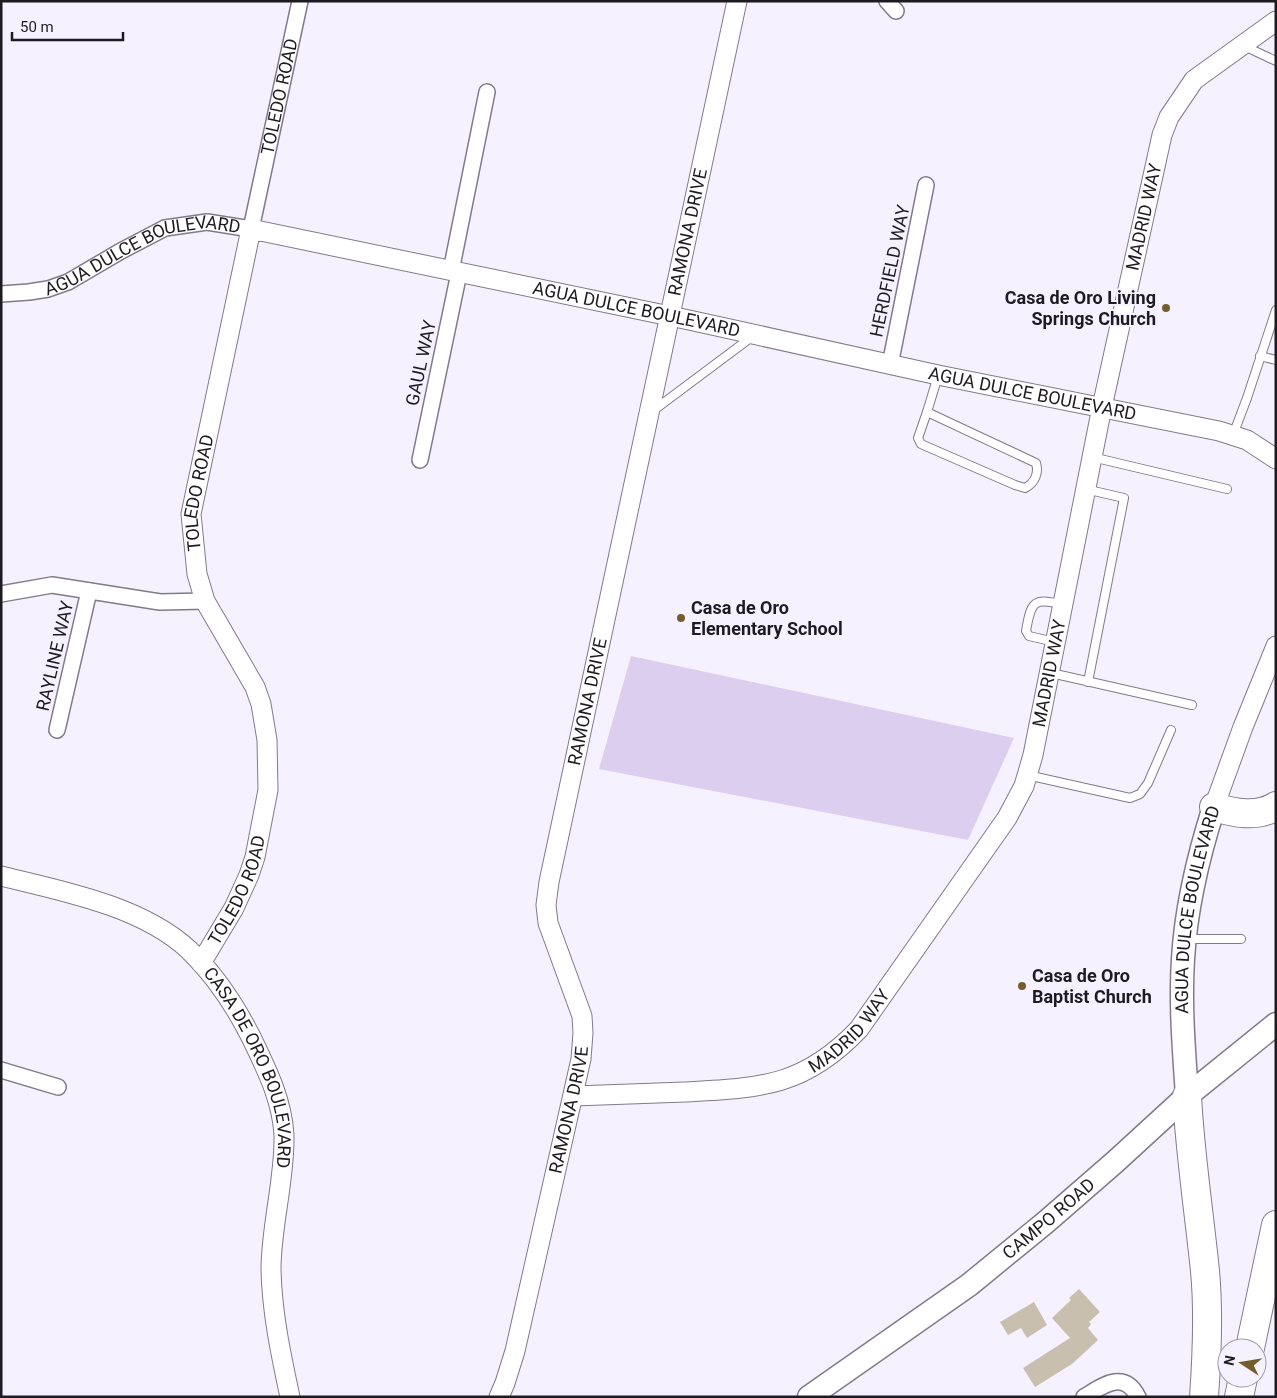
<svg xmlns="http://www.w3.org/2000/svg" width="1277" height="1398" font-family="Roboto,sans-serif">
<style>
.green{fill:#dcceef}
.building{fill:#c8bfaf}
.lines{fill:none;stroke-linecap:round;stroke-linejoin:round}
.service-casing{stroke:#817a8a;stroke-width:10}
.minor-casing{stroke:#817a8a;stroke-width:18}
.tertiary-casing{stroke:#817a8a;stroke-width:21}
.secondary-casing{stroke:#817a8a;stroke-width:25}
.motorway-casing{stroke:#817a8a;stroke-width:30}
.service{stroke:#fff;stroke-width:8}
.minor{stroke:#fff;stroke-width:15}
.tertiary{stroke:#fff;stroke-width:19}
.secondary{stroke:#fff;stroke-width:22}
.motorway{stroke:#fff;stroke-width:28}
.poi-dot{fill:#745d2d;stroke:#f6f1ff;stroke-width:2}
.labels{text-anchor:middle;stroke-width:4;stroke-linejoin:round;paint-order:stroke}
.street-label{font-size:18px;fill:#1d1b21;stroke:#f6f1ff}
.poi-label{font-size:18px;font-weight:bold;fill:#1d1b21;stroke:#f6f1ff;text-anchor:start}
</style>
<rect width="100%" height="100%" fill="#f6f1ff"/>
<polygon class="green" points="631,656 1014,738 968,840 599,769"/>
<g class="building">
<polygon points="1079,1289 1100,1312 1089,1322 1091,1324 1088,1328 1098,1340 1072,1364 1035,1387 1023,1368 1070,1338 1052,1318 1071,1300 1069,1298"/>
<polygon points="1034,1302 1047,1325 1027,1338 1021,1328 1008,1335 1000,1322"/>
</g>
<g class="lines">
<defs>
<g id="service">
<polyline points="1244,46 1276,61"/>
<polyline points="1260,356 1276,360"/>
<polyline points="654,410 753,336"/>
<path d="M 927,412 L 1036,463 C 1039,473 1035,483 1025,488 L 1015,485 L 921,444 L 918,438 Z"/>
<polyline points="927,412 938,376"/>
<polyline points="1233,435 1247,398 1276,310"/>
<polyline points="1092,457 1227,489"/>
<polyline points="1085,489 1124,498 1088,682"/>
<path d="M 1055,642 L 1029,636 L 1026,631 C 1031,601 1034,597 1063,605"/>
<polyline points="1051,673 1192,705"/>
<polyline points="1027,775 1130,798 1140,794 1148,783 1171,730"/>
<polyline points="1187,939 1241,939"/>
</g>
<g id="minor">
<polyline points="887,1 896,11"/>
<polyline points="451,271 487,92"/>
<path id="s1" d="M 1,294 L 29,292 L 48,289 L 68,282 L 121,251 L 165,228 L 207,222 L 251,229 L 300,1"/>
<polyline points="890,365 926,185"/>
<polyline points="420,460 459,273"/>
<polyline points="1,594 52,585 160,602 205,601"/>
<polyline points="57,730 89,591"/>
<polyline points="1,1070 58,1087"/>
<path d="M 1084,1397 C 1102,1386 1124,1369 1138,1397"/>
</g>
<g id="tertiary">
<polyline points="1214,807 1243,727 1276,646"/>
<path id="s2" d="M 1,876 C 62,891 142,906 189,950 C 215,975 236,1007 252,1039 C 267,1070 282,1100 284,1135 C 285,1180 271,1225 271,1270 C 272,1313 281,1355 290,1397"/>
<path id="s3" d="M 201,963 L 234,908 L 249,875 L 255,857 L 268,790 L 267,740 L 261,704 L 255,687 L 205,601 L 197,574 L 191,514 L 251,229 L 689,320 L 938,375 L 1219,431 L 1247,440 L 1276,459"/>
<path id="s4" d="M 574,1096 C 611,1095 648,1093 685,1092 C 760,1088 804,1087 859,1029 L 1007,818 L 1024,786 L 1033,755 L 1102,407 L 1162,135 L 1169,117 L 1194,80 L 1276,21"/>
<path id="s5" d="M 499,1397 L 505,1383 L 515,1351 L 581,1059 L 583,1033 L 582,1016 L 548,923 L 546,905 L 549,882 L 737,1"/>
</g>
<g id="secondary">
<path id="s6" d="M 1187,1096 C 1184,1050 1180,1005 1183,959 C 1186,907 1198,857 1214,807"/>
<path id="s7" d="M 809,1397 L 969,1285 L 1046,1222 L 1115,1162 L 1187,1096 L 1276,1024"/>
</g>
<g id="motorway">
<path d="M 1214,807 C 1234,813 1257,818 1276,806"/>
<path d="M 1187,1096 C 1190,1154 1199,1212 1205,1271 C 1209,1313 1207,1355 1204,1397"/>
<polyline points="1250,1348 1276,1225"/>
<polyline points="1239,1397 1243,1378"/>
</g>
</defs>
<use href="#service" class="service-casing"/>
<use href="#minor" class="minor-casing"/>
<use href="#tertiary" class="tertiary-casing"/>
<use href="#secondary" class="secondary-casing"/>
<use href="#motorway" class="motorway-casing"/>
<use href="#service" class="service"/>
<use href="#minor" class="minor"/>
<use href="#tertiary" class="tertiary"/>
<use href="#secondary" class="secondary"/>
<use href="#motorway" class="motorway"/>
</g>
<g class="poi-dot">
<circle cx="1166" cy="308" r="5"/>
<circle cx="681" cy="618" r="5"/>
<circle cx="1022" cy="986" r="5"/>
</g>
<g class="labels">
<g class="street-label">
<text dy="6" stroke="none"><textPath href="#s1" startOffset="402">TOLEDO ROAD</textPath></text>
<text dy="6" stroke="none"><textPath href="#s4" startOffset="1178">MADRID WAY</textPath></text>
<text dy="6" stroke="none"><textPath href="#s5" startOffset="1196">RAMONA DRIVE</textPath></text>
<text dy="6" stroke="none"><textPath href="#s1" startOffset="150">AGUA DULCE BOULEVARD</textPath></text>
<text transform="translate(890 271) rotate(-78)" y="6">HERDFIELD WAY</text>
<text dy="6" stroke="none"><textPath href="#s3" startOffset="1165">AGUA DULCE BOULEVARD</textPath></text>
<text transform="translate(421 363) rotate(-78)" y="6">GAUL WAY</text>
<text dy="6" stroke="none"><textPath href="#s3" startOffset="1570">AGUA DULCE BOULEVARD</textPath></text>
<text dy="6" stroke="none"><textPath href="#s3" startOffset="502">TOLEDO ROAD</textPath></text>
<text transform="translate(55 656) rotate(-77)" y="6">RAYLINE WAY</text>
<text dy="6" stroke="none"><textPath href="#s4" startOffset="712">MADRID WAY</textPath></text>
<text dy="6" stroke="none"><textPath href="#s5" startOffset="716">RAMONA DRIVE</textPath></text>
<text dy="6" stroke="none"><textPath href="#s3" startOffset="82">TOLEDO ROAD</textPath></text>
<text dy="6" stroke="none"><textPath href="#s6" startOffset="188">AGUA DULCE BOULEVARD</textPath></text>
<text dy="6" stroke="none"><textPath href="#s4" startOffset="294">MADRID WAY</textPath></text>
<text dy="6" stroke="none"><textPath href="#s2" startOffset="340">CASA DE ORO BOULEVARD</textPath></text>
<text dy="6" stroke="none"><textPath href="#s5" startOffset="296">RAMONA DRIVE</textPath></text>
<text dy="6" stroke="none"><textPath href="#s7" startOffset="299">CAMPO ROAD</textPath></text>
</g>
<g class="poi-label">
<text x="1156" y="304" text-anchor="end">Casa de Oro Living<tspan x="1156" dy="21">Springs Church</tspan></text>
<text x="691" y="614">Casa de Oro<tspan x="691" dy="21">Elementary School</tspan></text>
<text x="1032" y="982">Casa de Oro<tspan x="1032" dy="21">Baptist Church</tspan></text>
</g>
</g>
<rect width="1277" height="1398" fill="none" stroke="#1d1b21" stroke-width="5"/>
<g transform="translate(1242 1363) rotate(282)"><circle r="24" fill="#f6f1ff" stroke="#9f9ba6"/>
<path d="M0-4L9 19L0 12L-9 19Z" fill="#745d2d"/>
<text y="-8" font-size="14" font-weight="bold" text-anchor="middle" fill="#1d1b21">N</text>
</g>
<path d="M12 32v8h111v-8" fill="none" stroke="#1d1b21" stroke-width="2.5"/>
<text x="20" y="32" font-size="15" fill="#1d1b21" stroke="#f6f1ff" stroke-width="4" paint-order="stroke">50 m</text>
</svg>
